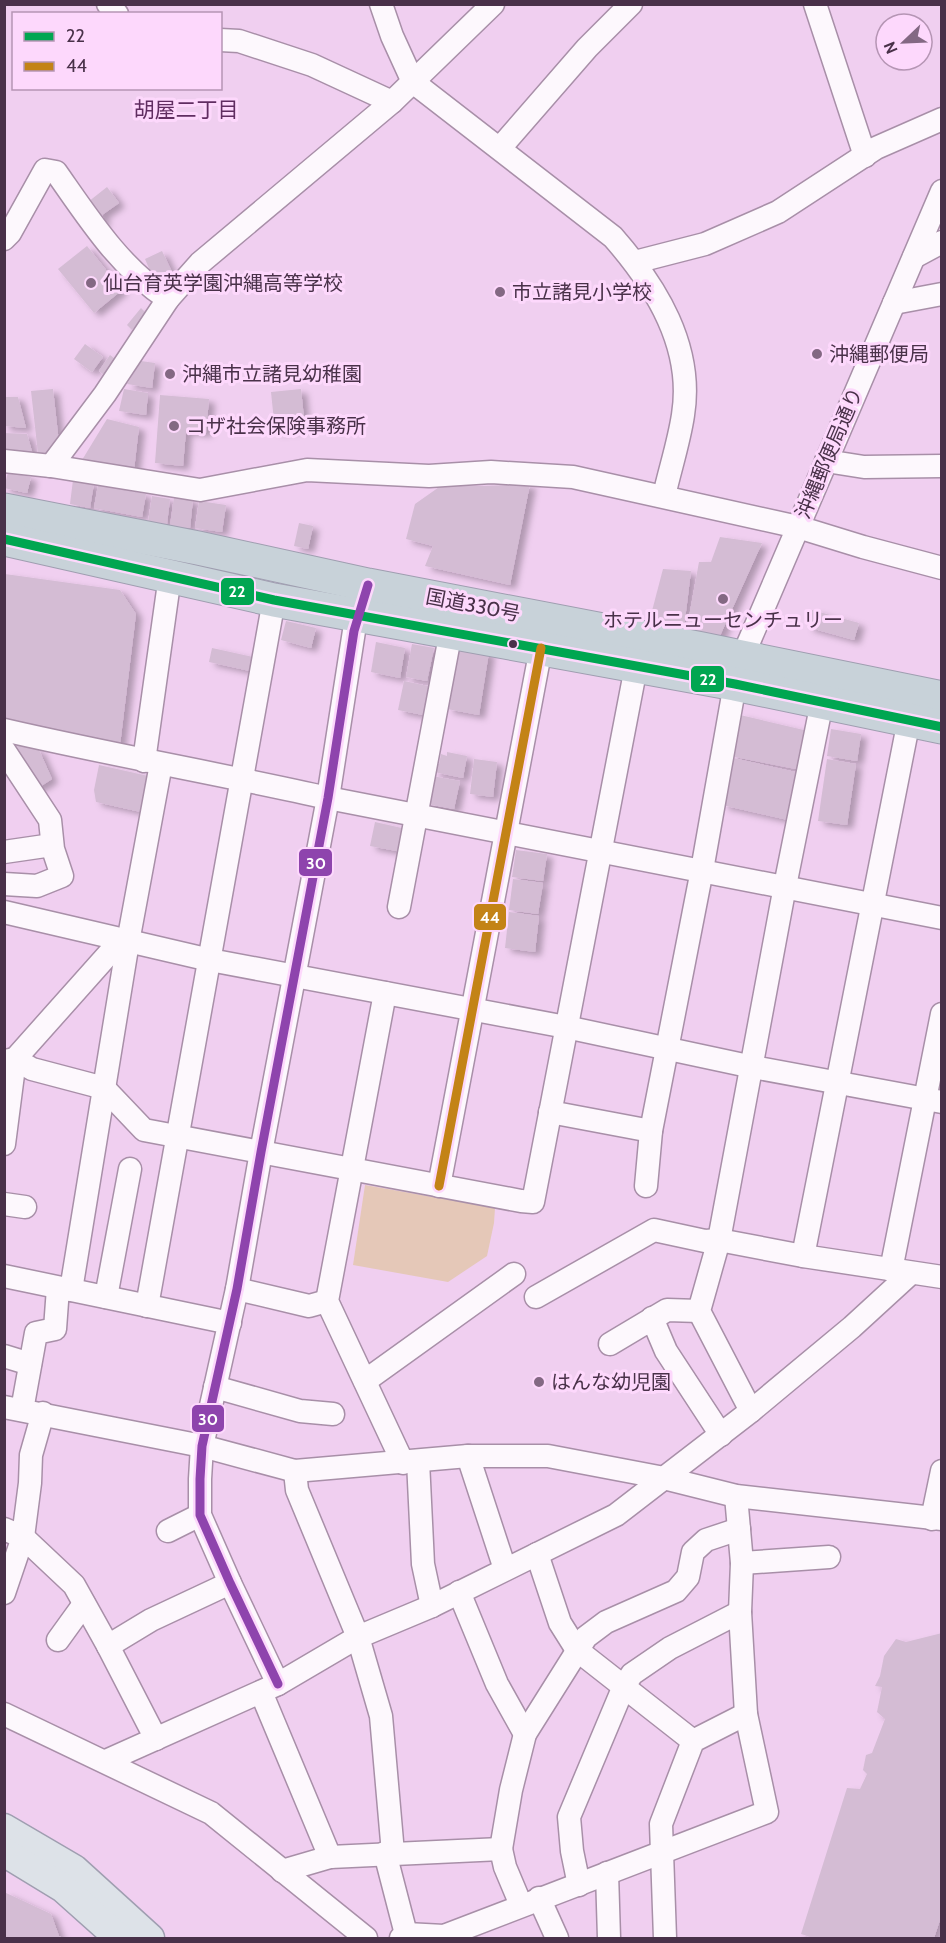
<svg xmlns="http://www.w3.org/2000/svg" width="946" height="1943" font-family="Cabin,'Noto Sans JP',sans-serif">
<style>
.green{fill:#e5c8b8}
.building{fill:#d4bcd4;filter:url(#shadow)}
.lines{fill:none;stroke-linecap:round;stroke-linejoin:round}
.minor-casing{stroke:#a88fa8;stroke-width:25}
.major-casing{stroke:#9f9eb0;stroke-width:31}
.highway-casing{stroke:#9f9eb0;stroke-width:35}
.minor{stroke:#fdf8fd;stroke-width:22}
.major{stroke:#dde2e8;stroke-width:28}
.highway{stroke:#c8d2d9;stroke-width:33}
.bus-1-casing{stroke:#fdd8fc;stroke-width:14}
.bus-2-casing{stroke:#fdd8fc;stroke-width:14}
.bus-3-casing{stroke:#fdd8fc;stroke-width:14}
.bus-1{stroke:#00a651;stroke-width:9}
.bus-2{stroke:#c38316;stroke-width:9}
.bus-3{stroke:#8e44ad;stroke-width:9}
.poi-dot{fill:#836883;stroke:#fdd8fc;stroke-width:2}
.bus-dot{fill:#493149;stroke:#fdd8fc;stroke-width:2}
.labels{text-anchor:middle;stroke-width:6;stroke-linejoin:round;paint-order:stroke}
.poi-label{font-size:20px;fill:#493149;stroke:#fdd8fc;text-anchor:start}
.street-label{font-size:20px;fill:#493149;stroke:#fdd8fc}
.neighbourhood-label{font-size:21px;fill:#602d61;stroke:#fdd8fc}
.line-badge{stroke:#fdd8fc;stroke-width:2}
.badge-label{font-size:16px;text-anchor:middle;font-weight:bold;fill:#fff}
</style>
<defs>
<filter id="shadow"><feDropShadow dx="6" dy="4" stdDeviation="3" flood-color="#0004"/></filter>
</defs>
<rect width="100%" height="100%" fill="#f0cff0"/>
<polygon class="green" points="365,1185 495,1208 494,1223 487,1256 448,1282 353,1265"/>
<g class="building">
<polygon points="107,187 119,203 102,215 105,221 99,225 88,202"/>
<polygon points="87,246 122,290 94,313 58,269"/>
<polygon points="162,251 172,272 154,280 145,259"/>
<polygon points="141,308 146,313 132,330 127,325"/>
<polygon points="85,344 103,357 92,372 74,359"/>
<polygon points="110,355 119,362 108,378 99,371"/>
<polygon points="141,361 155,363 152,388 127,384"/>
<polygon points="53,389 60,452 38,454 31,391"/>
<polygon points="124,389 148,393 146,415 119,411"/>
<polygon points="301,389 305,428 275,431 271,392"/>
<polygon points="160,395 209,399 206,433 186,431 183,466 155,463"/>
<polygon points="4,397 18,397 26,428 4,426"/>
<polygon points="107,419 139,427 134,470 79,465"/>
<polygon points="4,433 27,434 33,455 4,452"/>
<polygon points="8,472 31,477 27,493 4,488"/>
<polygon points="73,480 94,483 90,508 70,504"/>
<polygon points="530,484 510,585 425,566 433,546 406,539 415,504 442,485 483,486"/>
<polygon points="98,485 146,494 142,517 94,508"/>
<polygon points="152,496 170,499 167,524 148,522"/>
<polygon points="174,497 193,499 190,528 170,526"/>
<polygon points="199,501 226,505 222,532 195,528"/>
<polygon points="299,523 313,526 308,549 294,546"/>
<polygon points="720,537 762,543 719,638 687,628 699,562 711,562"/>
<polygon points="663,569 691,571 683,636 647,630"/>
<polygon points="5,574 120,590 136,614 120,745 5,723"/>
<polygon points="812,610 859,623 854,640 807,627"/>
<polygon points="286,621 316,628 311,648 281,640"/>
<polygon points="376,642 405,648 400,678 371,672"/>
<polygon points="412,644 434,648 427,681 406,677"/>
<polygon points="457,647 489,652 479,715 447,709"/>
<polygon points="212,648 253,657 250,671 209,662"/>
<polygon points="404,681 428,686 423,715 398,710"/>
<polygon points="740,715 808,731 801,770 730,756"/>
<polygon points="831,729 861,734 857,761 827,756"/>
<polygon points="6,741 39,750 52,779 35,790"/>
<polygon points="447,752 467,756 463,778 434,772 436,763 439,764 441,754 447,756"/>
<polygon points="733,758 800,773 788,820 722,805"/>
<polygon points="474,759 497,762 493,797 470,794"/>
<polygon points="827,759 856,764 847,825 818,821"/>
<polygon points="99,765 148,776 141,812 96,802 94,790"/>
<polygon points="432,776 460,781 454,809 427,804"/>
<polygon points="375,822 406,829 402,852 370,846"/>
<polygon points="516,850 547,854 543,881 512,877"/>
<polygon points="513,879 543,883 538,914 509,910"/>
<polygon points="509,912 539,916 535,952 505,948"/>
<polygon points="942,1633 942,1914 934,1938 814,1938 801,1934 847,1788 860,1789 867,1774 863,1770 866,1755 872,1753 885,1719 877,1712 882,1687 875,1686 880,1676 884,1656 896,1639 906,1642"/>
<polygon points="4,1892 51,1914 59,1936 63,1938 4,1938"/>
</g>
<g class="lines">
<defs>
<g id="minor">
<polyline points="108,4 117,14"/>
<path d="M 381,4 L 392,36 L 413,82 L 613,237 C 656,286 694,347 683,415 C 679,442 670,469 664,496"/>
<polyline points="815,4 865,156"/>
<polyline points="220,40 239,41 312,65 392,102"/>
<polyline points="500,148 587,48 631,4"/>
<path d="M 4,239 L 10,233 L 45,170 L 56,172 C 89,219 120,268 168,299"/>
<polyline points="914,257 942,242"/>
<polyline points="635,262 705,244 778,212 876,148 942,119"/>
<polyline points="894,303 942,294"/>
<polyline points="4,461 51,466 200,490 307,470 429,476 491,472 573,477 798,527 863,547 942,568"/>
<polyline points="826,461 864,467 942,466"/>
<polyline points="51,466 105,394 168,299 200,263 392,102 493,4"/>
<path d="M 4,730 C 112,755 221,774 328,798 L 942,918"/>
<polyline points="4,750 50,820 53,849 62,876 37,886 4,884"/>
<polyline points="144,761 170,576"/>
<polyline points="4,852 52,845"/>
<polyline points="399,907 451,631"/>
<polyline points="4,912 210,960 566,1027 753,1067 942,1102"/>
<polyline points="385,993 327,1301 403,1463"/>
<polyline points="4,1061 15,1059 32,1069 104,1088 144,1130 521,1201 533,1202 636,667"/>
<polyline points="550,1112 651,1131 702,870 735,684 742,658 942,191"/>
<polyline points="4,1144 15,1059 113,949 128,942"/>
<polyline points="439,1186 541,648"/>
<polyline points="646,1186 651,1131"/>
<polyline points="4,1204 25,1207"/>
<polyline points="803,1256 909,720"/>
<polyline points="891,1270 942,1014"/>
<polyline points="4,1276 230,1323"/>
<polyline points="237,1289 309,1306 327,1301"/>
<polyline points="71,1290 128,942 161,764"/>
<polyline points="106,1297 130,1169"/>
<polyline points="536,1297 654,1230 705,1241 719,1240 803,1256 942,1277"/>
<polyline points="147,1306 274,600"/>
<polyline points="652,1318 666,1351 721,1435"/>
<polyline points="610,1344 667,1310 699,1311"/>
<polyline points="4,1356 30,1364"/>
<polyline points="365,1381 514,1274"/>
<polyline points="215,1387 300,1411 333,1414"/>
<polyline points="4,1407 202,1446 295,1471 468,1456 548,1456 664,1478 736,1496 942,1519"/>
<polyline points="22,1410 36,1333 55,1329 58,1288"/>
<polyline points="751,1411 699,1311 719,1240 785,886 822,702"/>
<polyline points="468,1456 505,1569"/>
<polyline points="418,1461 423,1564 432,1606"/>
<polyline points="295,1471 297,1490 358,1637 381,1716 393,1853"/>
<polyline points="932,1519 942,1471"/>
<polyline points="4,1529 23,1537 74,1585 108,1646 156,1739"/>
<polyline points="168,1531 200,1515"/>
<polyline points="537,1554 560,1623 577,1650 693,1741"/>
<polyline points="742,1563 829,1557"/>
<polyline points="459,1592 497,1684 525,1734"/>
<polyline points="4,1593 23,1537 30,1483 31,1455 43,1413"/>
<polyline points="58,1640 84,1604"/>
<polyline points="108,1646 151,1620 230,1583"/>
<polyline points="278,1684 230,1583 200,1515 200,1479 202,1446 237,1289 261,1152 328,798 354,631 362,604"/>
<polyline points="261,1692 330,1857"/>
<polyline points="4,1714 211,1813 366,1938"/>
<polyline points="106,1761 278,1684 358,1637 432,1606 616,1515 751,1411 852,1327 911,1273"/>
<polyline points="501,1849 511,1790 525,1734 586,1637 606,1622 676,1591 688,1577 693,1552 706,1540 739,1529"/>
<polyline points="385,1853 406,1934"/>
<polyline points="282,1871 330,1857 501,1849 505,1867 521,1905"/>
<polyline points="607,1873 609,1938"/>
<polyline points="579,1885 572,1851 569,1817 624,1686 632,1674 670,1648 740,1612"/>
<polyline points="539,1898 557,1938"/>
<polyline points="401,1938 406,1934 444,1936 767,1812 746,1714 740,1612 742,1563 736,1496"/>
<polyline points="665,1938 661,1824 693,1741 746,1714"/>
</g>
<g id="major">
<polyline points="4,1828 74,1869 150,1938"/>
<polyline points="4,1852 63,1888 119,1938"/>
</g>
<g id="highway">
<polyline points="4,510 198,548 368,585 702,649 942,698"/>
<polyline points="4,539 274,600 735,684 942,727"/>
</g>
</defs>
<use href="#minor" class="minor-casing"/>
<use href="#major" class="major-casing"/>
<use href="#highway" class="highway-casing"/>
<use href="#minor" class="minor"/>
<use href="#major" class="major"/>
<use href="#highway" class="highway"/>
<defs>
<polyline id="bus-1" points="4,539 274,600 735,684 942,727"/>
<polyline id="bus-2" points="439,1186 541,648"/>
<polyline id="bus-3" points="278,1684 230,1583 200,1515 200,1479 202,1446 237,1289 261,1152 328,798 354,631 368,585"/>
</defs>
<use href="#bus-1" class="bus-1-casing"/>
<use href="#bus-2" class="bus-2-casing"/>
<use href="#bus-3" class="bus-3-casing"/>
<use href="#bus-1" class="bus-1"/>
<use href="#bus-2" class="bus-2"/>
<use href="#bus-3" class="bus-3"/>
</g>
<g class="poi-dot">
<circle cx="91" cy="283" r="6"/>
<circle cx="500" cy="292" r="6"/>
<circle cx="817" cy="354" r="6"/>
<circle cx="170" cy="374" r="6"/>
<circle cx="174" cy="426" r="6"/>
<circle cx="723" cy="599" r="6"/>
<circle cx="539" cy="1382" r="6"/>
</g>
<circle class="bus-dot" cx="513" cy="644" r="5"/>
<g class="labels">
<g class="poi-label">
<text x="103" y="290">仙台育英学園沖縄高等学校</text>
<text x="512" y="299">市立諸見小学校</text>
<text x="829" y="361">沖縄郵便局</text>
<text x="182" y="381">沖縄市立諸見幼稚園</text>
<text x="186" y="433">コザ社会保険事務所</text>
<text x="723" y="627" text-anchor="middle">ホテルニューセンチュリー</text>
<text x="551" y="1389">はんな幼児園</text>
</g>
<g class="street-label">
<text transform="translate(829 453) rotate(-67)" y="7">沖縄郵便局通り</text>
<text transform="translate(473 605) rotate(11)" y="7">国道330号</text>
</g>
<g class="neighbourhood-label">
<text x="186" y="117">胡屋二丁目</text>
</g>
</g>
<g class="line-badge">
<rect x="220" y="577" width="35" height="29" rx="6" fill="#00a651"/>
<rect x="690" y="665" width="35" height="28" rx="6" fill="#00a651"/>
<rect x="298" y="848" width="35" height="29" rx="6" fill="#8e44ad"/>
<rect x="473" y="903" width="34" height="28" rx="6" fill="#c38316"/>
<rect x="191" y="1404" width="34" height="29" rx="6" fill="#8e44ad"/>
</g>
<g class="badge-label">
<text x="237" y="597">22</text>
<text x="708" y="685">22</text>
<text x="316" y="869">30</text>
<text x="490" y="923">44</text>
<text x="208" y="1425">30</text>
</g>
<rect width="946" height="1943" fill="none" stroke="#493149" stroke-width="12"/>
<rect x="12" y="12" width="210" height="78" fill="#fdd8fc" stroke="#b595b4" stroke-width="1.5"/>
<rect x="24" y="32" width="30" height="9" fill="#00a651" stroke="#b595b4" stroke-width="1.5"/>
<text x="66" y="42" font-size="18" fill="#493149">22</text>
<rect x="24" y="62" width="30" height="9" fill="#c38316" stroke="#b595b4" stroke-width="1.5"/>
<text x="66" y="72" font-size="18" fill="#493149">44</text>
<g transform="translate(904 42) rotate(247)"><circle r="28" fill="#fdd8fc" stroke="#b595b4" stroke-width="1.5"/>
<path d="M0-4.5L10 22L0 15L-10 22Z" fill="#836883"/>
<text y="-9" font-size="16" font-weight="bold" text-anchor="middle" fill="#493149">N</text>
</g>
</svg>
